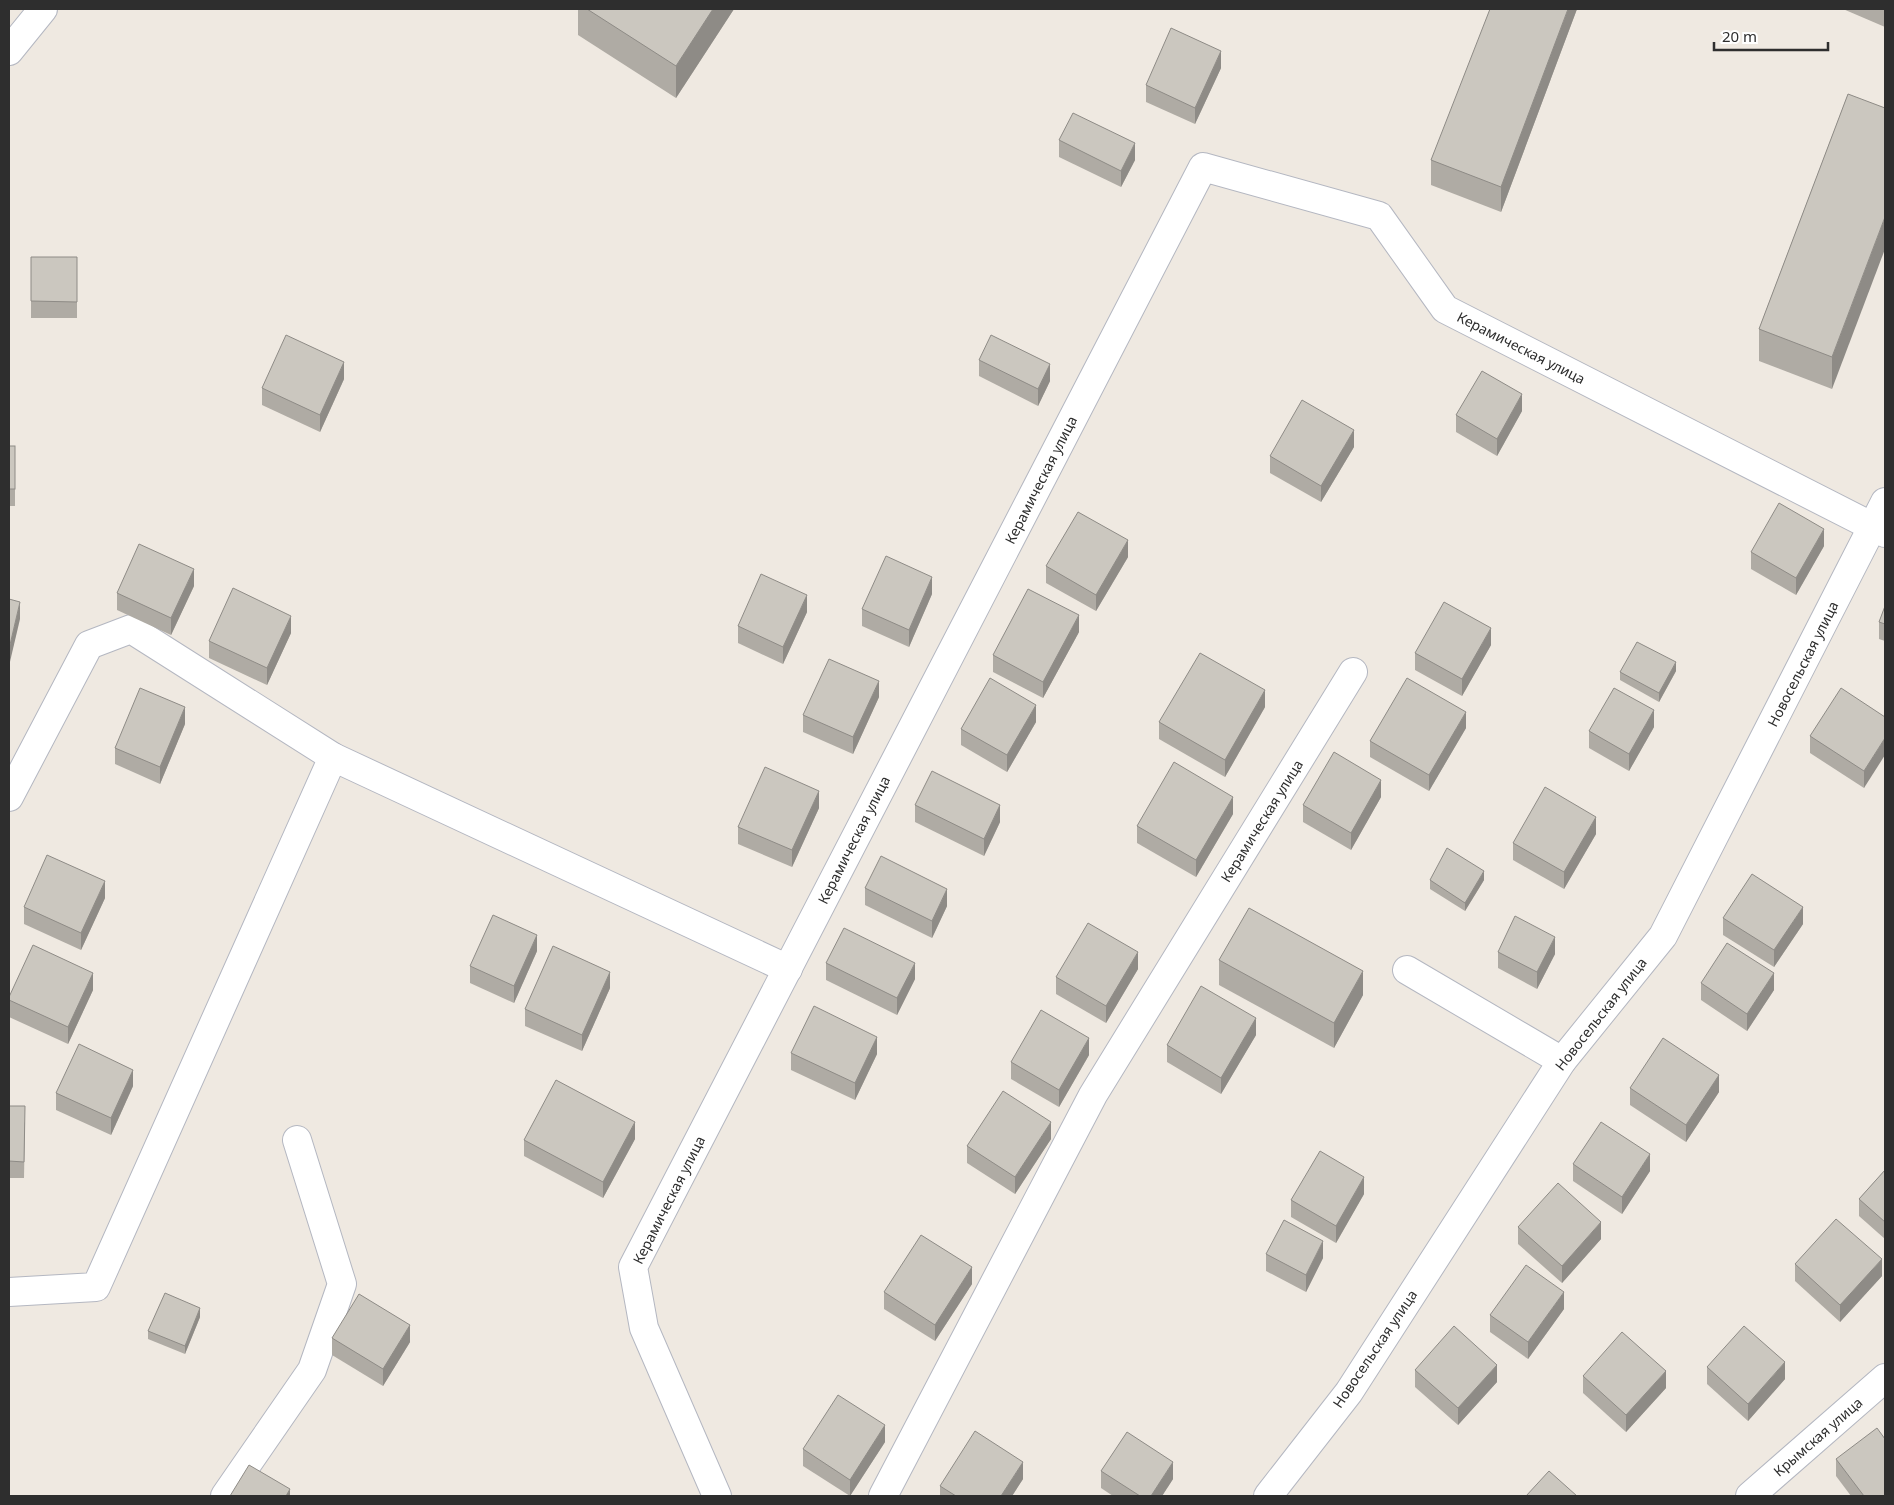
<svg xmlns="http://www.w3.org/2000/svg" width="1894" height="1505" font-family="'Noto Sans',sans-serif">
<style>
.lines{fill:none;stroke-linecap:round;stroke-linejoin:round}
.minor-casing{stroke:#b4b7c1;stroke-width:30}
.minor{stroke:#fff;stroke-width:28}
.wall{fill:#afaba4}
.shaded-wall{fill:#8e8b86}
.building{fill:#cbc7bf;stroke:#8e8b86}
.labels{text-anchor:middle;stroke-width:5;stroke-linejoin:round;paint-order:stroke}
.street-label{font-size:14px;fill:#2e2e2e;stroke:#fff}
</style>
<rect width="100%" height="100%" fill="#efe9e1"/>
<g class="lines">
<defs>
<g id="minor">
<polyline points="9,51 43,9"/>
<polyline points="9,797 89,645 131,629 333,757 788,969"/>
<polyline points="1407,970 1562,1061"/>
<polyline points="9,1292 96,1287 333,757"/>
<polyline points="225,1496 312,1370 342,1284 297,1140"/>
<polyline points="717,1496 644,1328 633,1267 1203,167 1379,216 1445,309 1885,533"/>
<polyline points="883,1496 1093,1095 1353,672"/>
<polyline points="1268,1496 1349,1392 1562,1061 1663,936 1885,502"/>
<polyline points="1750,1496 1885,1378"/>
</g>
</defs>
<use href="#minor" class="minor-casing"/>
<use href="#minor" class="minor"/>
</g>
<g class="wall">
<polygon points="578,9 734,9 676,98 578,35"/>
<polygon points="1577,9 1501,212 1431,185 1431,160"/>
<polygon points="1843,9 1885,9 1885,27"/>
<polygon points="1221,68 1195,124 1146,102 1146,85"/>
<polygon points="1848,94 1832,389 1759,361 1759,329"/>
<polygon points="1059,140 1135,160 1121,187 1059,157"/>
<rect x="31" y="257" width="46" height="61"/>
<polygon points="979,360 1050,381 1038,406 979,376"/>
<polygon points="344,379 320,432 262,405 262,388"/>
<polygon points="1522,411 1497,456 1456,432 1456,415"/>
<rect x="9" y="446" width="6" height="60"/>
<polygon points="1354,447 1321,502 1270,473 1270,456"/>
<polygon points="1824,546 1796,595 1751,569 1751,552"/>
<polygon points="1128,557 1096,611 1046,583 1046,566"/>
<polygon points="194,586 171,635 117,610 117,593"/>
<polygon points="932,594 909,647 862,626 862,609"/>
<polygon points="1885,606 1885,641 1879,639 1879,622"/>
<polygon points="807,612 783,664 738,643 738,626"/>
<polygon points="1079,632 1043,698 993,672 993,655"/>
<polygon points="291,633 267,685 209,658 209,641"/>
<polygon points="1491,645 1462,696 1415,670 1415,653"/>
<polygon points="1676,671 1659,702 1620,680 1620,672"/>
<polygon points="879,697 853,754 803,732 803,715"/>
<polygon points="1265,707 1225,777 1159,739 1159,722"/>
<polygon points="1885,717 1864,788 1810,753 1810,736"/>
<polygon points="1036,722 1007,772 961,745 961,729"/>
<polygon points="185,724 160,784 115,764 115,748"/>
<polygon points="1654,727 1629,771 1589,748 1589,731"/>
<polygon points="1466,728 1429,791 1370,757 1370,741"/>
<polygon points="1381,797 1351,850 1303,822 1303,805"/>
<polygon points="915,805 1000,822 984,856 915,822"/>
<polygon points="819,808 792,867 738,844 738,827"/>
<polygon points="1233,814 1196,877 1137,843 1137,826"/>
<polygon points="1596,834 1564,889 1513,860 1513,843"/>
<polygon points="1430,880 1484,880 1465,911 1430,889"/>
<polygon points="865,888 947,906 932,938 865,905"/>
<polygon points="105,898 81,950 24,924 24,907"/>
<polygon points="1723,918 1803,924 1774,967 1723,935"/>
<polygon points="537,951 514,1003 470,983 470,966"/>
<polygon points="1498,952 1555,954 1537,989 1498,968"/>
<polygon points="1219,960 1363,995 1334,1048 1219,985"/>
<polygon points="826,963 915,979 897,1015 826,980"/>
<polygon points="1138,969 1106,1023 1056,994 1056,977"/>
<polygon points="1701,983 1774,990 1747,1031 1701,1000"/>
<polygon points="610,988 582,1051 525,1026 525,1009"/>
<polygon points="93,990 68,1044 9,1017 9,997"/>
<polygon points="1256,1035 1221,1094 1167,1062 1167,1045"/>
<polygon points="791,1053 877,1054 855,1100 791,1070"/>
<polygon points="1089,1055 1059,1107 1011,1079 1011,1062"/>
<polygon points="133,1086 111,1135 56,1110 56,1093"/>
<polygon points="1630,1088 1719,1092 1686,1142 1630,1105"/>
<polygon points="9,1106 25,1123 24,1178 9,1178"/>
<polygon points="635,1139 603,1198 524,1156 524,1140"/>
<polygon points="1051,1139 1015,1194 967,1163 967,1146"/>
<polygon points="1573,1164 1650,1171 1622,1214 1573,1181"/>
<polygon points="1885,1170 1885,1239 1859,1216 1859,1199"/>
<polygon points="1364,1194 1336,1243 1291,1217 1291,1200"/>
<polygon points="1518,1227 1601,1239 1562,1283 1518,1244"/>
<polygon points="1266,1254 1323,1258 1306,1292 1266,1271"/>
<polygon points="1795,1264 1882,1276 1840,1322 1795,1281"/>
<polygon points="972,1284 935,1341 884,1309 884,1292"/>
<polygon points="1564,1309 1528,1359 1490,1332 1490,1315"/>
<polygon points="200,1317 185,1354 148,1339 148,1331"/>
<polygon points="332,1338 410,1342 383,1386 332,1355"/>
<polygon points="1707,1367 1785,1379 1748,1421 1707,1384"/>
<polygon points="1415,1370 1497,1382 1458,1425 1415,1387"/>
<polygon points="1583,1376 1666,1388 1626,1432 1583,1393"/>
<polygon points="885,1442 850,1496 803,1466 803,1449"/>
<polygon points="1836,1459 1885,1496 1851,1496 1836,1476"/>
<polygon points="1101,1471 1173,1479 1162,1496 1113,1496 1101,1488"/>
<polygon points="1023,1479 1012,1496 940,1496 940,1486"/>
</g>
<g class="shaded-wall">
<polygon points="713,9 734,9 676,98 676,66"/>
<polygon points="1568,9 1577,9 1501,212 1501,187"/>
<polygon points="1221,51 1221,68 1195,124 1195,108"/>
<polygon points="1135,143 1135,160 1121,187 1121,171"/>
<polygon points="1885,217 1885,249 1832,389 1832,357"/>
<polygon points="344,362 344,379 320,432 320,415"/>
<polygon points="1050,364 1050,381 1038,406 1038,389"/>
<polygon points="1522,394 1522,411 1497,456 1497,439"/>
<polygon points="1354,430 1354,447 1321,502 1321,486"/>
<polygon points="1824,529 1824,546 1796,595 1796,578"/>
<polygon points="1128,540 1128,557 1096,611 1096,595"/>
<polygon points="194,569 194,586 171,635 171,618"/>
<polygon points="932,577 932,594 909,647 909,630"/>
<polygon points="807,595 807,612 783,664 783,647"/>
<polygon points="20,602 20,619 9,666 9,649"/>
<polygon points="1079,615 1079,632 1043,698 1043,682"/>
<polygon points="291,616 291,633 267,685 267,668"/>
<polygon points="1491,628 1491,645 1462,696 1462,679"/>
<polygon points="1676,662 1676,671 1659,702 1659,693"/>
<polygon points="879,681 879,697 853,754 853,737"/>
<polygon points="1265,690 1265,707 1225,777 1225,760"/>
<polygon points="1036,705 1036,722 1007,772 1007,755"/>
<polygon points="185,707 185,724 160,784 160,767"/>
<polygon points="1654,710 1654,727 1629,771 1629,754"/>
<polygon points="1466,712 1466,728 1429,791 1429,775"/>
<polygon points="1885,738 1885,755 1864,788 1864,771"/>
<polygon points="1381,780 1381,797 1351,850 1351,833"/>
<polygon points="819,791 819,808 792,867 792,850"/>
<polygon points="1233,797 1233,814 1196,877 1196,860"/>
<polygon points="1000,805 1000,822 984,856 984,839"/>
<polygon points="1596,817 1596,834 1564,889 1564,872"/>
<polygon points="1484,871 1484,880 1465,911 1465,903"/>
<polygon points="105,881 105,898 81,950 81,933"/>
<polygon points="947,889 947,906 932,938 932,921"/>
<polygon points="1803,907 1803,924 1774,967 1774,950"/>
<polygon points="537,935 537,951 514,1003 514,986"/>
<polygon points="1555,937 1555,954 1537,989 1537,972"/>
<polygon points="1138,952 1138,969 1106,1023 1106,1006"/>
<polygon points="915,963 915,979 897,1015 897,998"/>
<polygon points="1363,971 1363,995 1334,1048 1334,1023"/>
<polygon points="610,972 610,988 582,1051 582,1035"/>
<polygon points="93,973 93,990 68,1044 68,1027"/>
<polygon points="1774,973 1774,990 1747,1031 1747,1014"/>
<polygon points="1256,1018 1256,1035 1221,1094 1221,1078"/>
<polygon points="877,1037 877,1054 855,1100 855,1083"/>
<polygon points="1089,1038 1089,1055 1059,1107 1059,1090"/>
<polygon points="133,1070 133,1086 111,1135 111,1118"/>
<polygon points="1719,1075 1719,1092 1686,1142 1686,1125"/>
<polygon points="635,1122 635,1139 603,1198 603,1182"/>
<polygon points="1051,1122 1051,1139 1015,1194 1015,1177"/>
<polygon points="1650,1154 1650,1171 1622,1214 1622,1197"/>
<polygon points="1364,1177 1364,1194 1336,1243 1336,1226"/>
<polygon points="1601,1222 1601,1239 1562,1283 1562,1266"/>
<polygon points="1323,1241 1323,1258 1306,1292 1306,1275"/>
<polygon points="1882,1259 1882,1276 1840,1322 1840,1305"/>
<polygon points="972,1267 972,1284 935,1341 935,1325"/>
<polygon points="1564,1292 1564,1309 1528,1359 1528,1342"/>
<polygon points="200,1308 200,1317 185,1354 185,1346"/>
<polygon points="410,1325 410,1342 383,1386 383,1369"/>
<polygon points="1785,1362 1785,1379 1748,1421 1748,1404"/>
<polygon points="1497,1365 1497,1382 1458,1425 1458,1408"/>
<polygon points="1666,1371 1666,1388 1626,1432 1626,1415"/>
<polygon points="885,1425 885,1442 850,1496 850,1480"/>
<polygon points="1023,1462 1023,1479 1012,1496 1001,1496"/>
<polygon points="1173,1462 1173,1479 1162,1496 1151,1496"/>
<polygon points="290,1489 290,1496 286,1496"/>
</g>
<g class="building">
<polygon points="587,9 713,9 676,66"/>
<polygon points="1490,9 1568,9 1501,187 1431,160"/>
<polygon points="1171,28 1221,51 1195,108 1146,85"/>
<polygon points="1848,94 1885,108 1885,217 1832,357 1759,329"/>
<polygon points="1073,113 1135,143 1121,171 1059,140"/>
<polygon points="31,257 77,257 77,302 31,301"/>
<polygon points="286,335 344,362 320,415 262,388"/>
<polygon points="991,335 1050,364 1038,389 979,360"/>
<polygon points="1482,371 1522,394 1497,439 1456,415"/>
<polygon points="1302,400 1354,430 1321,486 1270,456"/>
<rect x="9" y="446" width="6" height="43"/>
<polygon points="1779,503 1824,529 1796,578 1751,552"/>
<polygon points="1078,512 1128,540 1096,595 1046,566"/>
<polygon points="139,544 194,569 171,618 117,593"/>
<polygon points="886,556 932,577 909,630 862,609"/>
<polygon points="761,574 807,595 783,647 738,626"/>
<polygon points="233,588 291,616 267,668 209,641"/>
<polygon points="1028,589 1079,615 1043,682 993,655"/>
<polygon points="9,599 20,602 9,649"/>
<polygon points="1444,602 1491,628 1462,679 1415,653"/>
<polygon points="1885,606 1885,624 1879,622"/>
<polygon points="1637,642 1676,662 1659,693 1620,672"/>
<polygon points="1200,653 1265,690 1225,760 1159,722"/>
<polygon points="829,659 879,681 853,737 803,715"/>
<polygon points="990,678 1036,705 1007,755 961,729"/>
<polygon points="1407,678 1466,712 1429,775 1370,741"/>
<polygon points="140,688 185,707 160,767 115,748"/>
<polygon points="1614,688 1654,710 1629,754 1589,731"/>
<polygon points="1841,688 1885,717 1885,738 1864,771 1810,736"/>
<polygon points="1334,752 1381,780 1351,833 1303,805"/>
<polygon points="1174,762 1233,797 1196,860 1137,826"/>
<polygon points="765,767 819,791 792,850 738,827"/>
<polygon points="932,771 1000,805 984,839 915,805"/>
<polygon points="1545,787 1596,817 1564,872 1513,843"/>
<polygon points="1447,848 1484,871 1465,903 1430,880"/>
<polygon points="47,855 105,881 81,933 24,907"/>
<polygon points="881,856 947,889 932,921 865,888"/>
<polygon points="1752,874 1803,907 1774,950 1723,918"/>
<polygon points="1249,908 1363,971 1334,1023 1219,960"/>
<polygon points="493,915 537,935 514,986 470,966"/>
<polygon points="1515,916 1555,937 1537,972 1498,952"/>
<polygon points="1088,923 1138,952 1106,1006 1056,977"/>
<polygon points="844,928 915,963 897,998 826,963"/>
<polygon points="1727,943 1774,973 1747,1014 1701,983"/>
<polygon points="33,945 93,973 68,1027 9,1000 9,997"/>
<polygon points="553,946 610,972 582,1035 525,1009"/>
<polygon points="1201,986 1256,1018 1221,1078 1167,1045"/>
<polygon points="814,1006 877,1037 855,1083 791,1053"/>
<polygon points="1041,1010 1089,1038 1059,1090 1011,1062"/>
<polygon points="1663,1038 1719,1075 1686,1125 1630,1088"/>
<polygon points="79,1044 133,1070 111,1118 56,1093"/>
<polygon points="556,1080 635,1122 603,1182 524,1140"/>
<polygon points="1003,1091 1051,1122 1015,1177 967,1146"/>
<polygon points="9,1106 25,1106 24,1162 9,1161"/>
<polygon points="1601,1122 1650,1154 1622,1197 1573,1164"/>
<polygon points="1320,1151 1364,1177 1336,1226 1291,1200"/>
<polygon points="1885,1170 1885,1222 1859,1199"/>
<polygon points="1558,1183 1601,1222 1562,1266 1518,1227"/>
<polygon points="1836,1219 1882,1259 1840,1305 1795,1264"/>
<polygon points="1284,1220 1323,1241 1306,1275 1266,1254"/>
<polygon points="921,1235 972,1267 935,1325 884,1292"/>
<polygon points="1526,1265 1564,1292 1528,1342 1490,1315"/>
<polygon points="165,1293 200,1308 185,1346 148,1331"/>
<polygon points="359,1294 410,1325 383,1369 332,1338"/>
<polygon points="1454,1326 1497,1365 1458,1408 1415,1370"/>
<polygon points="1744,1326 1785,1362 1748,1404 1707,1367"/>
<polygon points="1622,1332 1666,1371 1626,1415 1583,1376"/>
<polygon points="838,1395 885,1425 850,1480 803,1449"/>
<polygon points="1877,1428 1885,1439 1885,1496 1864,1496 1836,1459"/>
<polygon points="975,1431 1023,1462 1001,1496 956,1496 940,1486"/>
<polygon points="1127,1432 1173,1462 1151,1496 1140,1496 1101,1471"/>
<polygon points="249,1465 290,1489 286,1496 230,1496"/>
<polygon points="1549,1471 1577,1496 1526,1496"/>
</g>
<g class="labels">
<g class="street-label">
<text transform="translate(1521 348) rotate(27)" y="5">Керамическая улица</text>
<text transform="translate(1041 480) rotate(-63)" y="5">Керамическая улица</text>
<text transform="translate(1803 664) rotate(-63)" y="5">Новосельская улица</text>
<text transform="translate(1262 821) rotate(-58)" y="5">Керамическая улица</text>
<text transform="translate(854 840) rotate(-63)" y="5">Керамическая улица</text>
<text transform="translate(1601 1014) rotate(-52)" y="5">Новосельская улица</text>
<text transform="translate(669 1200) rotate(-63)" y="5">Керамическая улица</text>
<text transform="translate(1375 1349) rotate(-56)" y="5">Новосельская улица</text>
<text transform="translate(1818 1437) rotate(-41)" y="5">Крымская улица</text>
</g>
</g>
<rect width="1894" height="1505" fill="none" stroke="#2e2e2e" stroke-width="20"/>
<path d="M1714 42v8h114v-8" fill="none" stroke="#2e2e2e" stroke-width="2.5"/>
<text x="1722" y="42" font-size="15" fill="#2e2e2e" stroke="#ffffff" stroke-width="4" paint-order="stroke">20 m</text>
</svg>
